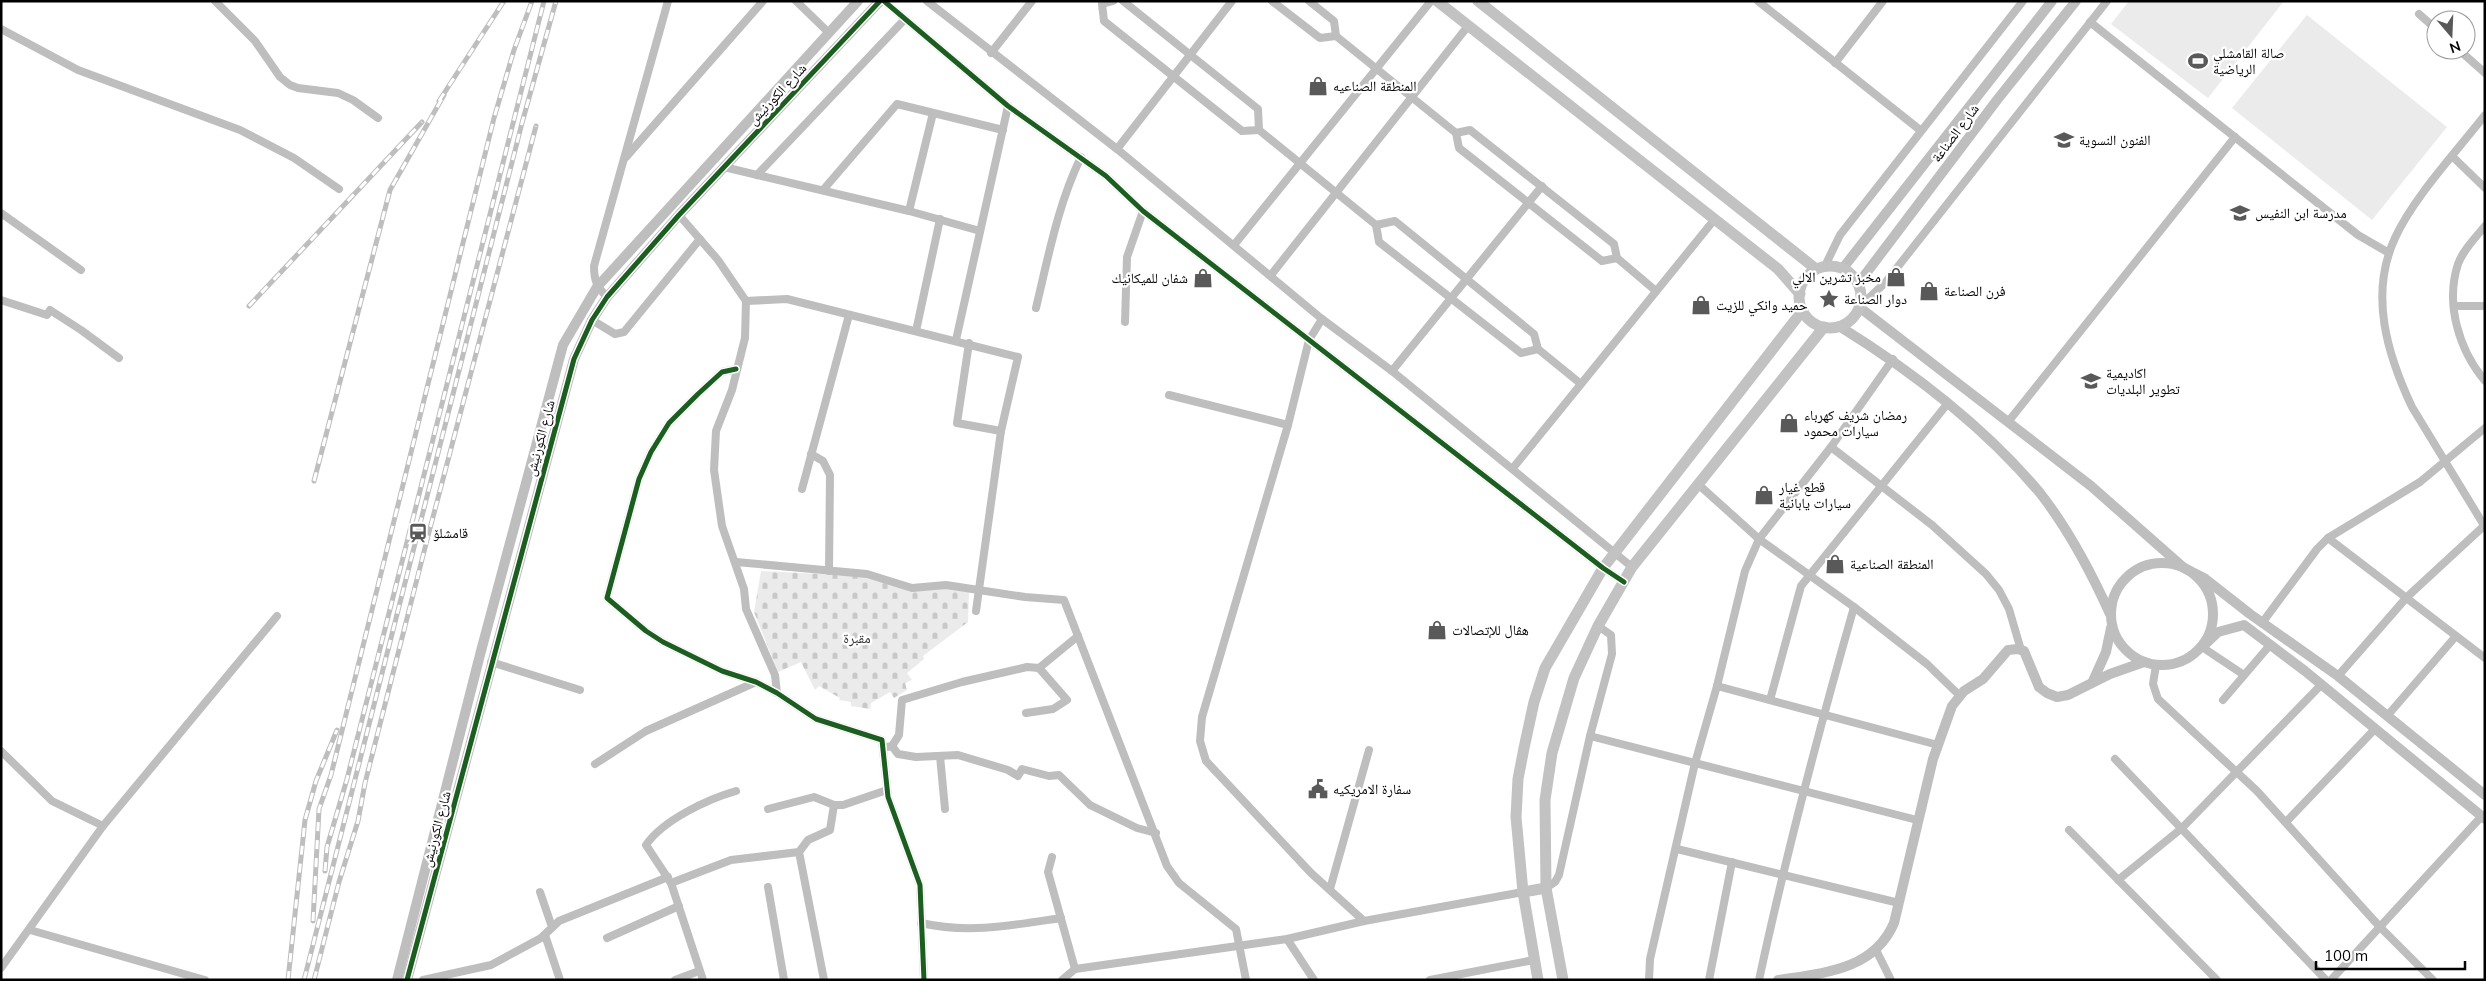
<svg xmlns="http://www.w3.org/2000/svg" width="2486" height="981" font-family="Mulish,'Noto Naskh Arabic',sans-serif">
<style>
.cemetery{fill:url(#cemetery-stones)}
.garden{fill:#ebebeb}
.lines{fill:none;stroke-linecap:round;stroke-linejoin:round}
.minor{stroke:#bebebe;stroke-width:8}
.tertiary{stroke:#bebebe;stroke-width:10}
.secondary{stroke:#c2c2c2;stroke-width:11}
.rail-casing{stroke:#bebebe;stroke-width:5}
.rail{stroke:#fff;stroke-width:3;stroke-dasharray:9;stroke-linecap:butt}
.cycleway-casing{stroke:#fff;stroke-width:8}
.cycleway{stroke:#1b5e20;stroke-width:5}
.labels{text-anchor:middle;stroke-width:4.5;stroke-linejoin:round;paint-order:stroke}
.poi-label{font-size:14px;fill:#000;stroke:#fff;text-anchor:start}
.street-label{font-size:14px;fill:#000;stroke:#fff}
.park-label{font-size:14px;fill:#313131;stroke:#fff}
</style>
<defs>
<pattern id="cemetery-stones" width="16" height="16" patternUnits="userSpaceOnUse" patternTransform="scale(1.25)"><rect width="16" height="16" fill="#ebebeb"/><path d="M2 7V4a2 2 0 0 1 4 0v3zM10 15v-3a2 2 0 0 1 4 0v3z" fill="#c8c8c8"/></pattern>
</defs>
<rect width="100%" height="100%" fill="#fff"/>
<polygon class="cemetery" points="761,571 860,576 911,591 943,588 969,592 968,622 923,656 924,659 907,673 912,680 905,683 907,690 894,698 890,692 871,703 870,709 851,706 851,702 839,700 840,698 819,686 815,690 801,662 778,672 754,612"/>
<g class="garden">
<polygon points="2129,1 2284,1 2208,98 2111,24"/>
<polygon points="2307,15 2447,127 2372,220 2232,108"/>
</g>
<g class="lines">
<g class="minor">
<polyline points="215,1 255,41 280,77 290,85 298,88 338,93 353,100 378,118"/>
<polyline points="796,1 829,33"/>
<polyline points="884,1 1008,106 1106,176 1143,211 1603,568 1624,582"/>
<polyline points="927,1 1117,149 1322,319 1392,371 1632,567"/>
<polyline points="1113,1 1102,4 1104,21 1242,131 1259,130 1258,109 1123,1"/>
<polyline points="1272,1 1320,38 1336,36"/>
<polyline points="1309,1 1334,21 1336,36 1456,133 1459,148 1602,261 1617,258"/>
<polyline points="1758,1 1920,130"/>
<polyline points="2419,14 2436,29"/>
<polyline points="2090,22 2358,235 2389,253"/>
<polyline points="1,29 78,70 240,130 294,158 339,189"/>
<polyline points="2459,50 2485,73"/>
<polyline points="991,53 1032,1"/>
<polyline points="1835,63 1883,1"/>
<path d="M 2485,115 C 2457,151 2413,198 2395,238 C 2369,294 2387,354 2412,407 L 2485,527"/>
<polyline points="1259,130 1376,225 1379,242 1521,353 1538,349"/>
<polyline points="1456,133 1470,130 1614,244 1617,258 1656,291"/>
<polyline points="1117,149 1232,1"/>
<polyline points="626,157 763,1"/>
<polyline points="2453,157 2485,188"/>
<polyline points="724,167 909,211 980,231"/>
<polyline points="757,175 905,19"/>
<polyline points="823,190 897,104 1003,130"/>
<polyline points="909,211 933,113"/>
<polyline points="1,213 81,270"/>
<polyline points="679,215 718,260 746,301 745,338 732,390 716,431 714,470 722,526 744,589 746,609 775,675 777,693"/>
<polyline points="1376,225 1395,221 1534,334 1538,349 1581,384"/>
<path d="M 2485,226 C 2476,237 2463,250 2458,264 C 2445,304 2459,350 2485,381"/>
<polyline points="1234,245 1431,1"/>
<polyline points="1825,266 1840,235 2023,1"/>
<polyline points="1271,275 1468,26"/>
<path d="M 607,297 C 597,287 594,281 594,266 L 668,1"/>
<polyline points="1,300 47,315 50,310 81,330 119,358"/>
<polyline points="746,301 787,299 1018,357 1001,431 976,611"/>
<polyline points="2454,306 2485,306"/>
<polyline points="1859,307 1885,283 2107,1"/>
<path d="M 1036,308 C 1048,258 1058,204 1081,157"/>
<polyline points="1322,319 1309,340 1288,425 1202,717 1200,741 1206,761 1311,873 1364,921"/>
<polyline points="592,320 615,334 624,332 700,239"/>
<polyline points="1125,322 1127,257 1143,211"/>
<polyline points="916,331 940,219"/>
<polyline points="956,340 1008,106"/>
<polyline points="969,343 957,423 1001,431"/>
<polyline points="736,369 722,372 698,394 669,423 651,452 639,479 607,598 646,631 663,642 722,671 756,682 777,693 816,719 882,740 888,797 920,885 924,980"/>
<polyline points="1392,371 1542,186"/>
<polyline points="1169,395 1288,425"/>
<polyline points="2008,422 2235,137"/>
<polyline points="1831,447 1932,525 1986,574 1999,590 2009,609 2021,650"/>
<polyline points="811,454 823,461 830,475 829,571"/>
<polyline points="1513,468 1714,220"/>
<polyline points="1699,485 1759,539 1854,607 1927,664 1959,695"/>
<polyline points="802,489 849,315"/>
<polyline points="2328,538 2485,658"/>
<polyline points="736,562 867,574 912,588 946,585 1025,597 1064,600 1167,866 1179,883 1236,929 1246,980"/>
<polyline points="2262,623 2317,549 2328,538 2420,482 2485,428"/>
<polyline points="2202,647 2244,675"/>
<polyline points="491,662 580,690"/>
<polyline points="2156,665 2153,684 2158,699 2257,791 2379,926 2433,980"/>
<polyline points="2338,676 2407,597 2485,525"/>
<polyline points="1717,686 1938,745"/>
<polyline points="1770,700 1801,586 1948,403"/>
<polyline points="2223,700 2270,645"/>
<polyline points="1026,713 1053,709 1067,700 1039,668"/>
<polyline points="2388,715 2456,636"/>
<polyline points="1590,736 1917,820"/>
<polyline points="892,746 898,754 916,757 958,755 1008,770 1018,776 1022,769 1049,776 1059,775 1090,805 1137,828 1156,833"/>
<polyline points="887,747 892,746 899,735 902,700 962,682 1027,667 1039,668 1078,636"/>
<polyline points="1,751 52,801 103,826"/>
<polyline points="940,756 945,809"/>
<polyline points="2115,759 2326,980"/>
<polyline points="595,764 646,731 756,682"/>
<polyline points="768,809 814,797 834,805 843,805 887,790"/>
<polyline points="2286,822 2374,730"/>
<polyline points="2069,830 2217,980"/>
<polyline points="1677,849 1899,903"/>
<polyline points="1052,857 1048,872 1075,969"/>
<polyline points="2118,880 2182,828 2321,685"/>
<polyline points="671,883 731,860 799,852"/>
<polyline points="768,887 784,980"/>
<polyline points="1546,888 1555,882 1559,875 1590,736 1612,654 1611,635 1598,626"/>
<polyline points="1330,889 1369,750"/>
<polyline points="540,892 552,927"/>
<path d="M 921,923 C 969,934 1014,925 1061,918"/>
<polyline points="30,930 205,980"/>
<polyline points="545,935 560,980"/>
<polyline points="607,938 679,906"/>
<polyline points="1287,939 1314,980"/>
<polyline points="1876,950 1891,980"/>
<polyline points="1,968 103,826 277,616"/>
<polyline points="423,980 491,965 541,938 559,921 668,877"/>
<polyline points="675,980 699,971"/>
<path d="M 703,980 L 671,883 L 646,845 C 663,820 708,799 736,791"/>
<polyline points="824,980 799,852 808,840 830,830 834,805"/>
<polyline points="1062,980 1075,969 1287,939 1364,921 1523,892"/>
<polyline points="1430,980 1534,960"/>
<polyline points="1649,980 1650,959 1695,763 1717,686 1745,571 1759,539 1831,447 1893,359"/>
<polyline points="1709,980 1732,862"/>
<path d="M 1759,980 C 1786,854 1819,730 1854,607"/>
<polyline points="2331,980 2481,817"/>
</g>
<g class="tertiary">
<polyline points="1843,268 2052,1"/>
<polyline points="1858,284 1997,100 2076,1"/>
<polyline points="1859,307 2091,486 2184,568 2204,578 2250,614 2338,676 2485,795"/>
<path d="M 1839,326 C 1913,372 1984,426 2040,493 C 2069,530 2091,572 2110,614"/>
<circle cx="2162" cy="614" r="51"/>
<polyline points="2202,647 2218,632 2244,625 2305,671 2485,819"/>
<polyline points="2093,681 2106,652 2111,628"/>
<polyline points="397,980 481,651 563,345 597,287 858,1"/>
<polyline points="407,980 574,359 592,320 607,297 679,215 880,1"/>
<path d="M 1778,980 C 1824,973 1874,970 1894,923 L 1933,759 L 1952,706 L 1964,691 L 1983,679 L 2008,650 L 2018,649 L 2024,651 L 2039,687 L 2047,693 L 2057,697 L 2068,695 L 2110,674 L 2144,662"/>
</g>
<g class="secondary">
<polyline points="1437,1 1778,269 1800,294"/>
<polyline points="1478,1 1816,269"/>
<circle cx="1830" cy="297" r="31"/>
<polyline points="1523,892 1546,888"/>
<polyline points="1538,980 1523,892 1516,817 1518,779 1524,748 1534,702 1545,668 1603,568 1803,310"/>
<polyline points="1563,980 1546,888 1545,800 1552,753 1574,678 1598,626 1632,567 1824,327"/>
</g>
<defs>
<g id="rail">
<polyline points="439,101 504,1"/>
<polyline points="249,306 422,122"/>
<polyline points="314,481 390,190 444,95"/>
<polyline points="325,871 327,847 347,779 544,1"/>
<polyline points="313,921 319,809 331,775 494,118 514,50 532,1"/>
<polyline points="288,980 305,820 316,781 337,730"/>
<polyline points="304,980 522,123 556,1"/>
<polyline points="314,980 339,882 358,821 365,783 428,536 536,126"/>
</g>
</defs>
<use href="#rail" class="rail-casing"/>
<use href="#rail" class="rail"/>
<defs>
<g id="cycleway">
<polyline points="884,1 1008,106 1106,176 1143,211 1603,568 1624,582"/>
<polyline points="736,369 722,372 698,394 669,423 651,452 639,479 607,598 646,631 663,642 722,671 756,682 777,693 816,719 882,740 888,797 920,885 924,980"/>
<polyline points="407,980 574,359 592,320 607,297 679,215 880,1"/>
</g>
</defs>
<use href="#cycleway" class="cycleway-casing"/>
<use href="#cycleway" class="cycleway"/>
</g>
<defs>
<symbol id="stadium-bare" viewBox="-9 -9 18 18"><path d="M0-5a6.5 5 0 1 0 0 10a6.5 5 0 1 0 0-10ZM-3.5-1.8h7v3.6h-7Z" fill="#595959" stroke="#fff" stroke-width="2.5" paint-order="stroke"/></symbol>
<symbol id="shop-bare" viewBox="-9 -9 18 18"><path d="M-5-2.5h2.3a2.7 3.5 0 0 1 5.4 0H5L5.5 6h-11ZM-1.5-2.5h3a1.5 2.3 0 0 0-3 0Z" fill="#595959" stroke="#fff" stroke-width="2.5" paint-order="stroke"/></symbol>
<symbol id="school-bare" viewBox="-9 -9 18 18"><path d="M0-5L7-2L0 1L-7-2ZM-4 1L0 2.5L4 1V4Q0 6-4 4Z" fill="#595959" stroke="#fff" stroke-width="2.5" paint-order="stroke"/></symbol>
<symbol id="sight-bare" viewBox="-9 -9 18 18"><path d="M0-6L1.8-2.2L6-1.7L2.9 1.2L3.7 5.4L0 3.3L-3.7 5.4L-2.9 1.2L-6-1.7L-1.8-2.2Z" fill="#595959" stroke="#fff" stroke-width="2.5" paint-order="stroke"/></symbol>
<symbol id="station-bare" viewBox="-9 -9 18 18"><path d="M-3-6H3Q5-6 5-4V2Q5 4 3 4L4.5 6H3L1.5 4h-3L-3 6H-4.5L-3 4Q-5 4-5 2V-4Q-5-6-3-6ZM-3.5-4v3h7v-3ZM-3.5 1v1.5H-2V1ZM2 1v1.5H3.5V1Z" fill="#595959" stroke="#fff" stroke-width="2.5" paint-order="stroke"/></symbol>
<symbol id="civic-bare" viewBox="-9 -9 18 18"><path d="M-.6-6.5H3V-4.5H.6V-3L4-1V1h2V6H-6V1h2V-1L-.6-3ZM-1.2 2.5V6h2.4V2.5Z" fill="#595959" stroke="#fff" stroke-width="2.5" paint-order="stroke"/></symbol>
</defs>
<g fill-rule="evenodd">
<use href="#stadium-bare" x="2184" y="47" width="28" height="28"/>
<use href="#shop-bare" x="1304" y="72" width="28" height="28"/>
<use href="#school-bare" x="2050" y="126" width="28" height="28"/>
<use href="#school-bare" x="2226" y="199" width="28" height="28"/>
<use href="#shop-bare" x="1882" y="263" width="28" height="28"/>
<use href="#shop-bare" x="1189" y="264" width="28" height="28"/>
<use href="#shop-bare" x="1915" y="277" width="28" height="28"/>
<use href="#sight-bare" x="1815" y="285" width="28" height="28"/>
<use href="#shop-bare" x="1687" y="291" width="28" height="28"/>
<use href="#school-bare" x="2077" y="367" width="28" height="28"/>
<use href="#shop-bare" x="1775" y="409" width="28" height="28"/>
<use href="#shop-bare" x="1750" y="481" width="28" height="28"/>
<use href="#station-bare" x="404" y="519" width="28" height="28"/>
<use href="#shop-bare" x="1821" y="550" width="28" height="28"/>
<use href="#shop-bare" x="1423" y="616" width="28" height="28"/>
<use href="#civic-bare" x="1304" y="775" width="28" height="28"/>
</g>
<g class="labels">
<g class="poi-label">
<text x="2213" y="58">صالة القامشلي<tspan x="2213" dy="16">الرياضية</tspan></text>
<text x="1333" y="91">المنطقة الصناعيه</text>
<text x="2079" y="145">الفنون النسوية</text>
<text x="2255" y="218">مدرسة ابن النفيس</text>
<text x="1881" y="282" text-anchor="end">مخبز تشرين الالي</text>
<text x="1188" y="283" text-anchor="end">شفان للميكانيك</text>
<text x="1944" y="296">فرن الصناعة</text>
<text x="1844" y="304">دوار الصناعة</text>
<text x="1716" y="310">حميد وانكي للزيت</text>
<text x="2106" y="378">اكاديمية<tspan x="2106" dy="16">تطوير البلديات</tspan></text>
<text x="1804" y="420">رمضان شريف كهرباء<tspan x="1804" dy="16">سيارات محمود</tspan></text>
<text x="1779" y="492">قطع غيار<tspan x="1779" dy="16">سيارات يابانية</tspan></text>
<text x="433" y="538">قامشلۆ</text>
<text x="1850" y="569">المنطقة الصناعية</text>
<text x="1452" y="635">هڤال للإتصالات</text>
<text x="1333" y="794">سفارة الامريكيه</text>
</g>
<g class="street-label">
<text transform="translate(777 94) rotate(-47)" y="5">شارع الكورنيش</text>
<text transform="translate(1955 133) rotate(-53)" y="5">شارع الصناعة</text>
<text transform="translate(540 438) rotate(-75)" y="5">شارع الكورنيش</text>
<text transform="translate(436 829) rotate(-75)" y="5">شارع الكورنيش</text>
</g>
<g class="park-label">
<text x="857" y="643">مقبرة</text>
</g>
</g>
<rect width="2486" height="981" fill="none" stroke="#000000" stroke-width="5"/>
<g transform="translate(2451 35) rotate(161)"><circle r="24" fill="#ffffff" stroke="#999999"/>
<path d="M0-4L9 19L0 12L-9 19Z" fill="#595959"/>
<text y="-8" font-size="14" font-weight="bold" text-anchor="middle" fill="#000000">N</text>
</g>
<path d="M2316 961v8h149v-8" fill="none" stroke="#000000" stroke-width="2.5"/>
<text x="2324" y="961" font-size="15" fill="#000000" stroke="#ffffff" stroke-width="4" paint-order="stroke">100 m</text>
</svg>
